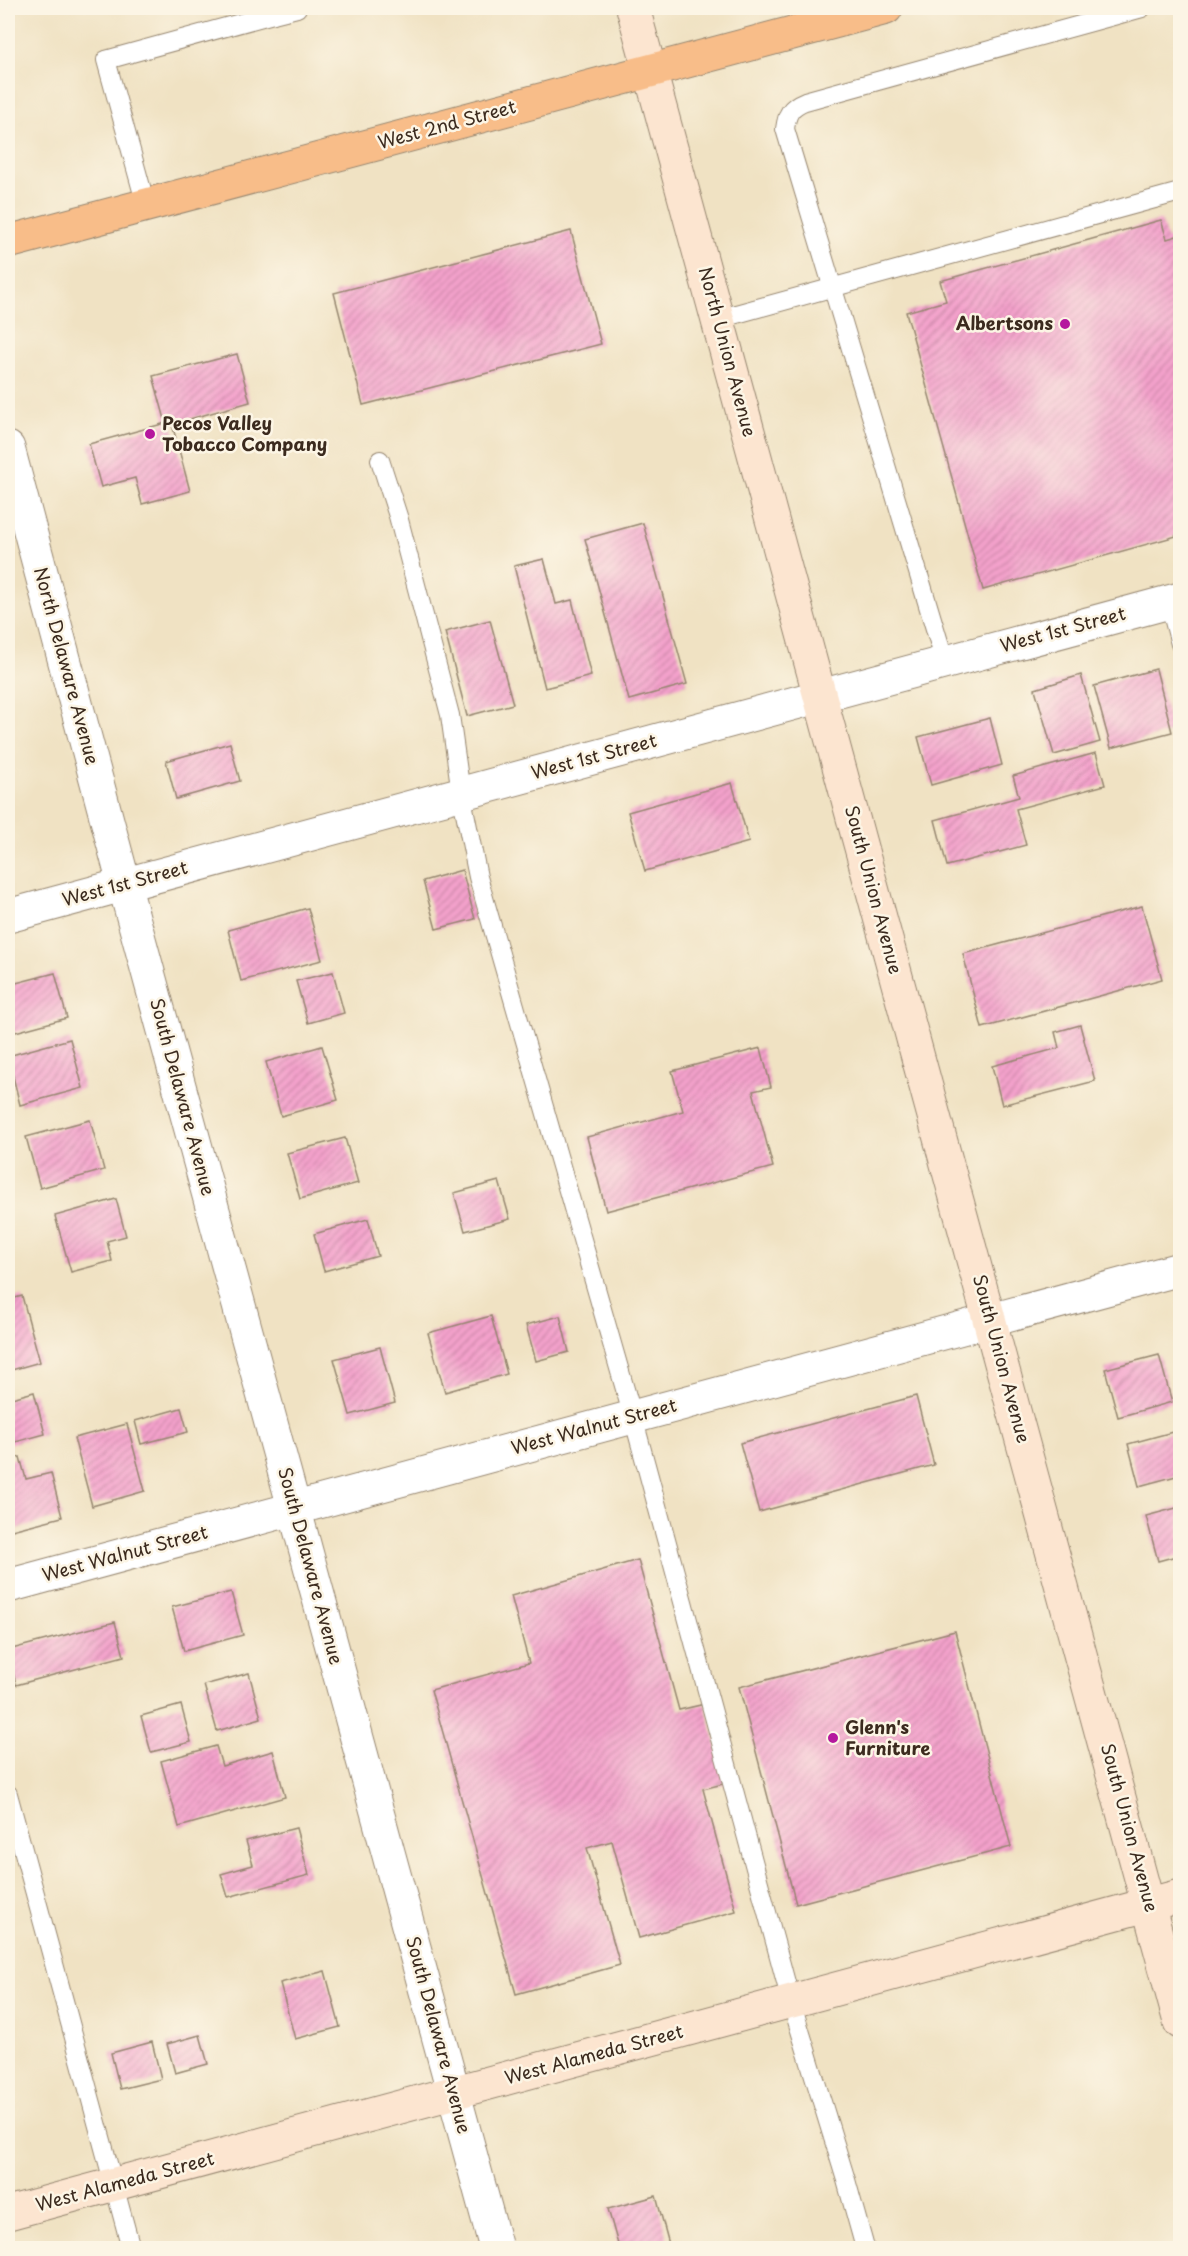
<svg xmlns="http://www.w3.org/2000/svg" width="1188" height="2256" font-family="'Playpen Sans',sans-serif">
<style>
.building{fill:url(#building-hatch)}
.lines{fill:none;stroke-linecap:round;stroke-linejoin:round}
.lane-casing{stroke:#968670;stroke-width:20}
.street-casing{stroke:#968670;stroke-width:35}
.secondary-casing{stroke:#968670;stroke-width:35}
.primary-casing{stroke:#968670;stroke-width:35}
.lane{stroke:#fff;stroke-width:18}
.street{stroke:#fff;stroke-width:33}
.secondary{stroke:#fce5d0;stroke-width:33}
.primary{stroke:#f8bd89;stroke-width:33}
.poi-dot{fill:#b5179e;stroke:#fcf5e5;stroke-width:2}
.labels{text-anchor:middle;stroke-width:5;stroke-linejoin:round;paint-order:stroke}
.street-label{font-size:18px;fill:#3b2a1e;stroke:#fcf5e5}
.poi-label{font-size:18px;font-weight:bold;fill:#3b2a1e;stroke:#fcf5e5;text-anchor:start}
</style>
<defs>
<pattern id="building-hatch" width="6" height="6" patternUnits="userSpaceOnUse" patternTransform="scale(1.5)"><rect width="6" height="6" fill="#f4a2cc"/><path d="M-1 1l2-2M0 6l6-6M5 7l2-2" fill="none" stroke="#c784a5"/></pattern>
</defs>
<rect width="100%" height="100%" fill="#fcf5e5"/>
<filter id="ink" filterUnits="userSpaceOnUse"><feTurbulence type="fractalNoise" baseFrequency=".0167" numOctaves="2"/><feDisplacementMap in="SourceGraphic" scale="12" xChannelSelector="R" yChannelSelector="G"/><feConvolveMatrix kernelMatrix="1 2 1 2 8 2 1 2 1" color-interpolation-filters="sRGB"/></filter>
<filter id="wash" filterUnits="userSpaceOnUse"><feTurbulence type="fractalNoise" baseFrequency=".008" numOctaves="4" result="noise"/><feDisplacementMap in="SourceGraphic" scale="24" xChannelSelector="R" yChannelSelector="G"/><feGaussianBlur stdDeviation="1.35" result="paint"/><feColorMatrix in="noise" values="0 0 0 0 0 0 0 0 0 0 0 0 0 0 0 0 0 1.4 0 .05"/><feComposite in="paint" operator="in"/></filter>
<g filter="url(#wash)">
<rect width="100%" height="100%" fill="#f0e2c3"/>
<g id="blocks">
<g class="building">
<polygon points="1161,220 1167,239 1180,235 1180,535 983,590 906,312 946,301 940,281"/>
<polygon points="571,231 601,344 363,405 334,293"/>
<polygon points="237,354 250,402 172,424 190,491 142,504 135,478 101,487 89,444 166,423 153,376"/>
<polygon points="643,523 687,684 629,700 585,539"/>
<polygon points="544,559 556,604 572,600 591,676 545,688 514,566"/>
<polygon points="490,620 513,704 467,716 445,632"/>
<polygon points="1156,669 1172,732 1111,748 1094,686"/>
<polygon points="1081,675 1100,742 1054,755 1035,689"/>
<polygon points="990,718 1002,765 931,785 918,737"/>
<polygon points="230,743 240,781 176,799 166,761"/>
<polygon points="1096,753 1105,785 1016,809 1026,845 947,866 935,820 1019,797 1013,776"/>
<polygon points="732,783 749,842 645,871 628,812"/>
<polygon points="462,870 475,919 436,929 423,881"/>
<polygon points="1142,906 1162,979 982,1028 963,954"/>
<polygon points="308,908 322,960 241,981 228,930"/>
<polygon points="333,972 344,1013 308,1023 296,981"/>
<polygon points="55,973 67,1018 8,1034 8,985"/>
<polygon points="1080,1025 1095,1081 1002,1105 992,1066 1059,1048 1055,1032"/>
<polygon points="70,1039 83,1088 20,1105 8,1056"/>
<polygon points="322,1046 338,1100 281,1116 266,1062"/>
<polygon points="761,1048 771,1087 753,1091 773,1167 606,1211 587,1137 683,1111 672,1071"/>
<polygon points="90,1120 104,1170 40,1188 26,1137"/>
<polygon points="345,1138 358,1183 300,1199 287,1153"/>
<polygon points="499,1181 510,1219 465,1231 454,1193"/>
<polygon points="116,1199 126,1236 107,1241 112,1261 71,1272 55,1216"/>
<polygon points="368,1219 378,1256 324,1271 314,1234"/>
<polygon points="22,1296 40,1362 8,1371 8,1300"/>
<polygon points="491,1316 507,1374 445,1392 428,1333"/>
<polygon points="560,1316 569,1352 536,1361 526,1325"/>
<polygon points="380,1347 395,1403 350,1415 334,1359"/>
<polygon points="1159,1355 1172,1402 1118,1417 1105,1369"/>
<polygon points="34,1392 45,1434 8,1444 8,1399"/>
<polygon points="916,1396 934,1465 759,1512 740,1443"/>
<polygon points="181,1408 188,1432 141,1444 135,1421"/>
<polygon points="127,1424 145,1491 92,1506 74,1438"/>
<polygon points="1180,1430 1180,1475 1139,1486 1128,1444"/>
<polygon points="20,1457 26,1479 51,1473 62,1517 8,1531 8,1460"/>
<polygon points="1180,1507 1180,1555 1158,1561 1146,1516"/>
<polygon points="638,1560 679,1710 705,1704 727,1783 703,1789 736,1911 639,1938 612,1841 587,1848 620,1965 516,1994 431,1690 529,1663 511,1596"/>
<polygon points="231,1592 243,1635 184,1651 172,1607"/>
<polygon points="115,1622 124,1656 16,1685 8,1650"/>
<polygon points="955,1631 1011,1847 796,1904 739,1687"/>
<polygon points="249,1673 261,1718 217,1731 204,1685"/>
<polygon points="181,1705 191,1742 151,1752 141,1716"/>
<polygon points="216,1746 222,1766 273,1751 285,1797 179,1827 161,1761"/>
<polygon points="296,1828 309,1875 228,1897 221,1874 253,1865 246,1841"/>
<polygon points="325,1971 340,2027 295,2039 280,1983"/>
<polygon points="200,2035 208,2064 175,2073 167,2044"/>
<polygon points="152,2042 161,2079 120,2089 111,2053"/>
<polygon points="656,2196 670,2248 619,2248 608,2209"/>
</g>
</g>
</g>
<g filter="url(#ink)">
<use href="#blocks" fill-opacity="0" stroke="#968670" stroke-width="1.5"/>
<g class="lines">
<defs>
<g id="lane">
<polyline points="273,14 297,8"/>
<polyline points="146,205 106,60 273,14 271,8"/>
<polyline points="718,319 1180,192"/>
<polyline points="380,460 398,516 450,715 461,793 478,877 633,1417 791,2001 846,2180 865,2248"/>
<polyline points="1169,602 1180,644"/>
<path d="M 945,662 L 785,129 C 787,114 790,107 805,101 L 1142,8"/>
<polyline points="8,1794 131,2248"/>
</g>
<g id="street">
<polyline points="8,448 124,884 496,2248"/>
<polyline points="8,916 1180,599"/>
<polyline points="8,1586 1180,1269"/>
</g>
<g id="secondary">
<polyline points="633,8 1180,2022"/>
<polyline points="8,2213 1180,1896"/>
</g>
<polyline id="primary" points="8,242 886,8"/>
</defs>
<use href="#lane" class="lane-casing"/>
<use href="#street" class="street-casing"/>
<use href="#secondary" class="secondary-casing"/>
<use href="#primary" class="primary-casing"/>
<use href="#lane" class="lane"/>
<use href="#street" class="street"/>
<use href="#secondary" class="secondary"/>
<use href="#primary" class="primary"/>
</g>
</g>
<g class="poi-dot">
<circle cx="1065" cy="324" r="6"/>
<circle cx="150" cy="434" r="6"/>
<circle cx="833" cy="1738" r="6"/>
</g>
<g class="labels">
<g class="street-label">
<text transform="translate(447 125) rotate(-15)" y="6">West 2nd Street</text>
<text transform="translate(727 352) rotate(75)" y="6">North Union Avenue</text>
<text transform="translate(1063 630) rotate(-15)" y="6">West 1st Street</text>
<text transform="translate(66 666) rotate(75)" y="6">North Delaware Avenue</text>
<text transform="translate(594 757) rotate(-15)" y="6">West 1st Street</text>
<text transform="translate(125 884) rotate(-15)" y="6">West 1st Street</text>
<text transform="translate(873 890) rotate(75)" y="6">South Union Avenue</text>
<text transform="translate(182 1097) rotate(75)" y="6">South Delaware Avenue</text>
<text transform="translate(1001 1359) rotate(75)" y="6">South Union Avenue</text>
<text transform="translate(594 1427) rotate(-15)" y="6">West Walnut Street</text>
<text transform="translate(125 1554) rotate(-15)" y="6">West Walnut Street</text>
<text transform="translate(310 1566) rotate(75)" y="6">South Delaware Avenue</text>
<text transform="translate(1129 1828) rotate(75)" y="6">South Union Avenue</text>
<text transform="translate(438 2035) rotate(75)" y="6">South Delaware Avenue</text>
<text transform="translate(594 2055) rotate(-15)" y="6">West Alameda Street</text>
<text transform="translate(125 2182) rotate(-15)" y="6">West Alameda Street</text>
</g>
<g class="poi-label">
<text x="1053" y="330" text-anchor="end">Albertsons</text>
<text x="162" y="430">Pecos Valley<tspan x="162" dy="21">Tobacco Company</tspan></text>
<text x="845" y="1734">Glenn's<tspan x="845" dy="21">Furniture</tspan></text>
</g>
</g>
<rect width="1188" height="2256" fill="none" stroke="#fcf5e5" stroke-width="30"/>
</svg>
